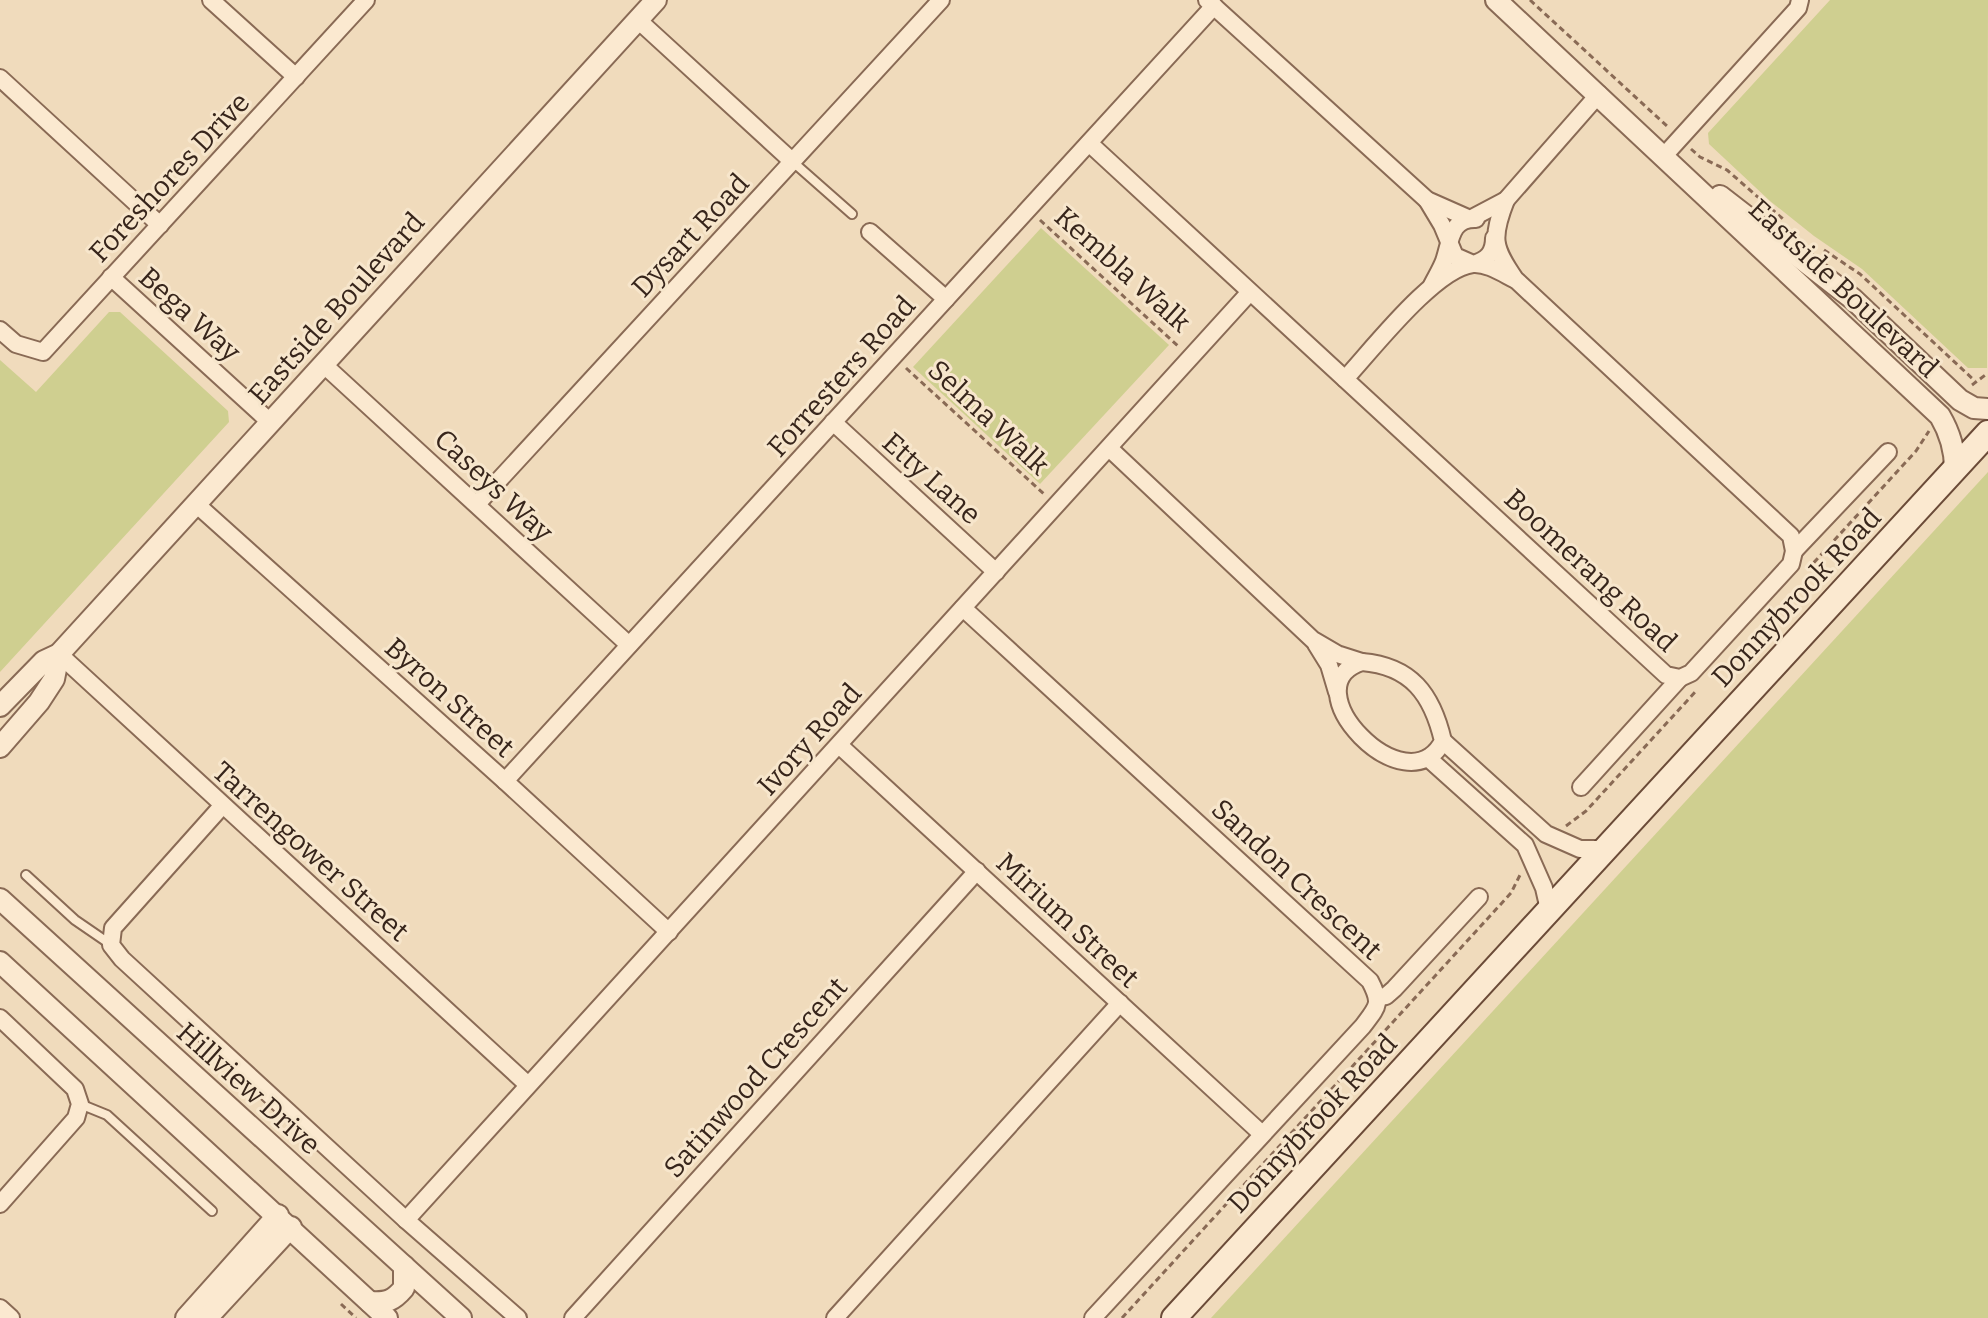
<svg xmlns="http://www.w3.org/2000/svg" width="1988" height="1318" font-family="Bitter,serif">
<style>
.green{fill:#cfcf90}
.lines{fill:none;stroke-linecap:round;stroke-linejoin:round}
.service-casing{stroke:#896a55;stroke-width:12}
.minor-casing{stroke:#896a55;stroke-width:20}
.tertiary-casing{stroke:#896a55;stroke-width:24}
.secondary-casing{stroke:#6b4b38;stroke-width:28}
.path{stroke:#896a55;stroke-width:3;stroke-dasharray:6 4;stroke-linecap:butt}
.service{stroke:#fbe9d0;stroke-width:8}
.minor{stroke:#fbe9d0;stroke-width:16}
.tertiary{stroke:#fbe9d0;stroke-width:20}
.secondary{stroke:#fbe9d0;stroke-width:24}
.labels{text-anchor:middle;stroke-width:6;stroke-linejoin:round;paint-order:stroke}
.street-label{font-size:28px;fill:#37251b;stroke:#f7e6cc}
</style>
<rect width="100%" height="100%" fill="#f0dbbc"/>
<g class="green">
<polygon points="1830,0 1988,0 1987,368 1968,368 1862,269 1814,236 1770,201 1709,144 1708,133"/>
<polygon points="1041,228 1169,345 1040,484 913,367"/>
<polygon points="109,312 120,312 228,411 229,422 0,672 0,360 36,392"/>
<polygon points="1988,472 1988,1318 1211,1318"/>
</g>
<g class="lines">
<defs>
<g id="service">
<polyline points="793,162 852,214"/>
<polyline points="26,875 75,920 110,944"/>
<polyline points="80,1104 107,1115 212,1211"/>
</g>
<g id="minor">
<polyline points="211,0 296,77"/>
<polyline points="1207,0 1427,200 1470,219 1506,200 1599,94"/>
<polyline points="638,20 793,162"/>
<polyline points="0,78 160,225"/>
<path d="M 1089,143 L 1666,675 L 1680,678 L 1691,673 L 1791,564 L 1794,551 L 1791,536 L 1515,279 C 1493,247 1491,238 1506,200"/>
<polyline points="1663,157 1798,8 1800,0"/>
<path d="M 1427,200 L 1442,225 L 1455,256 L 1473,264 C 1487,260 1494,253 1494,238"/>
<polyline points="870,232 946,299"/>
<polyline points="111,277 270,422"/>
<path d="M 1432,285 C 1436,277 1441,269 1444,261 C 1451,241 1450,218 1476,219"/>
<polyline points="0,330 16,344 43,352 366,0"/>
<polyline points="323,364 629,645"/>
<path d="M 1345,379 C 1372,350 1435,268 1473,264 C 1487,263 1502,273 1514,279"/>
<polyline points="833,422 996,572"/>
<polyline points="1109,448 1313,640 1337,654 1362,662"/>
<polyline points="195,503 505,781 669,932"/>
<polyline points="477,504 941,0"/>
<polyline points="1794,551 1888,452"/>
<path d="M 963,608 L 1370,981 C 1382,1004 1378,1006 1363,1026 L 1093,1318"/>
<polyline points="1316,644 1329,665 1337,692"/>
<polyline points="59,654 528,1085"/>
<path d="M 1362,662 C 1411,666 1432,694 1443,741 C 1407,811 1287,685 1362,662 Z"/>
<polyline points="1443,741 1546,834 1580,849 1605,849"/>
<polyline points="839,745 1262,1134"/>
<polyline points="1428,758 1525,845 1544,888 1549,910"/>
<polyline points="505,781 1214,6"/>
<polyline points="1581,787 1680,678"/>
<polyline points="222,806 113,928 111,945 122,959 406,1220 518,1318"/>
<polyline points="1379,997 1386,996 1394,989 1479,897"/>
<polyline points="0,1018 75,1089 80,1104 76,1118 0,1204"/>
<polyline points="406,1220 1250,292"/>
<polyline points="0,1308 11,1318"/>
<polyline points="573,1318 977,871"/>
<polyline points="835,1318 1120,1003"/>
</g>
<g id="tertiary">
<path d="M 1496,0 L 1940,416 C 1950,433 1955,449 1955,469"/>
<polyline points="1720,196 1853,299 1960,400 1974,408 1988,409"/>
<polyline points="0,706 44,661 59,654 656,0"/>
<polyline points="0,747 39,702 54,679 59,654"/>
<polyline points="0,899 461,1318"/>
<polyline points="0,962 387,1318"/>
<path d="M 370,1302 C 387,1303 393,1301 404,1288 L 404,1266"/>
<polyline points="186,1318 278,1215"/>
<polyline points="207,1318 291,1227"/>
</g>
<polyline id="secondary" points="1174,1318 1988,433"/>
</defs>
<use href="#service" class="service-casing"/>
<use href="#minor" class="minor-casing"/>
<use href="#tertiary" class="tertiary-casing"/>
<use href="#secondary" class="secondary-casing"/>
<g class="path">
<polyline points="1530,0 1668,127"/>
<polyline points="1691,149 1700,157 1727,170 1783,219"/>
<polyline points="1040,220 1179,347"/>
<polyline points="1824,250 1860,274 1975,381"/>
<polyline points="906,368 1045,495"/>
<polyline points="1972,385 1988,373"/>
<polyline points="1807,570 1916,451 1929,431"/>
<polyline points="1566,826 1586,811 1697,690"/>
<polyline points="341,1304 356,1318"/>
<polyline points="1122,1318 1511,893 1520,875"/>
</g>
<use href="#service" class="service"/>
<use href="#minor" class="minor"/>
<use href="#tertiary" class="tertiary"/>
<use href="#secondary" class="secondary"/>
</g>
<g class="labels">
<g class="street-label">
<text transform="translate(169 177) rotate(-47)" y="10">Foreshores Drive</text>
<text transform="translate(690 235) rotate(-47)" y="10">Dysart Road</text>
<text transform="translate(1123 269) rotate(42)" y="10">Kembla Walk</text>
<text transform="translate(1844 288) rotate(43)" y="10">Eastside Boulevard</text>
<text transform="translate(336 308) rotate(-48)" y="10">Eastside Boulevard</text>
<text transform="translate(190 314) rotate(42)" y="10">Bega Way</text>
<text transform="translate(841 376) rotate(-48)" y="10">Forresters Road</text>
<text transform="translate(989 417) rotate(43)" y="10">Selma Walk</text>
<text transform="translate(932 478) rotate(42)" y="10">Etty Lane</text>
<text transform="translate(494 485) rotate(43)" y="10">Caseys Way</text>
<text transform="translate(1591 570) rotate(43)" y="10">Boomerang Road</text>
<text transform="translate(1796 597) rotate(-47)" y="10">Donnybrook Road</text>
<text transform="translate(450 697) rotate(42)" y="10">Byron Street</text>
<text transform="translate(809 739) rotate(-48)" y="10">Ivory Road</text>
<text transform="translate(311 851) rotate(42)" y="10">Tarrengower Street</text>
<text transform="translate(1297 879) rotate(43)" y="10">Sandon Crescent</text>
<text transform="translate(1068 920) rotate(43)" y="10">Mirium Street</text>
<text transform="translate(755 1077) rotate(-48)" y="10">Satinwood Crescent</text>
<text transform="translate(249 1088) rotate(42)" y="10">Hillview Drive</text>
<text transform="translate(1312 1123) rotate(-47)" y="10">Donnybrook Road</text>
</g>
</g>
</svg>
